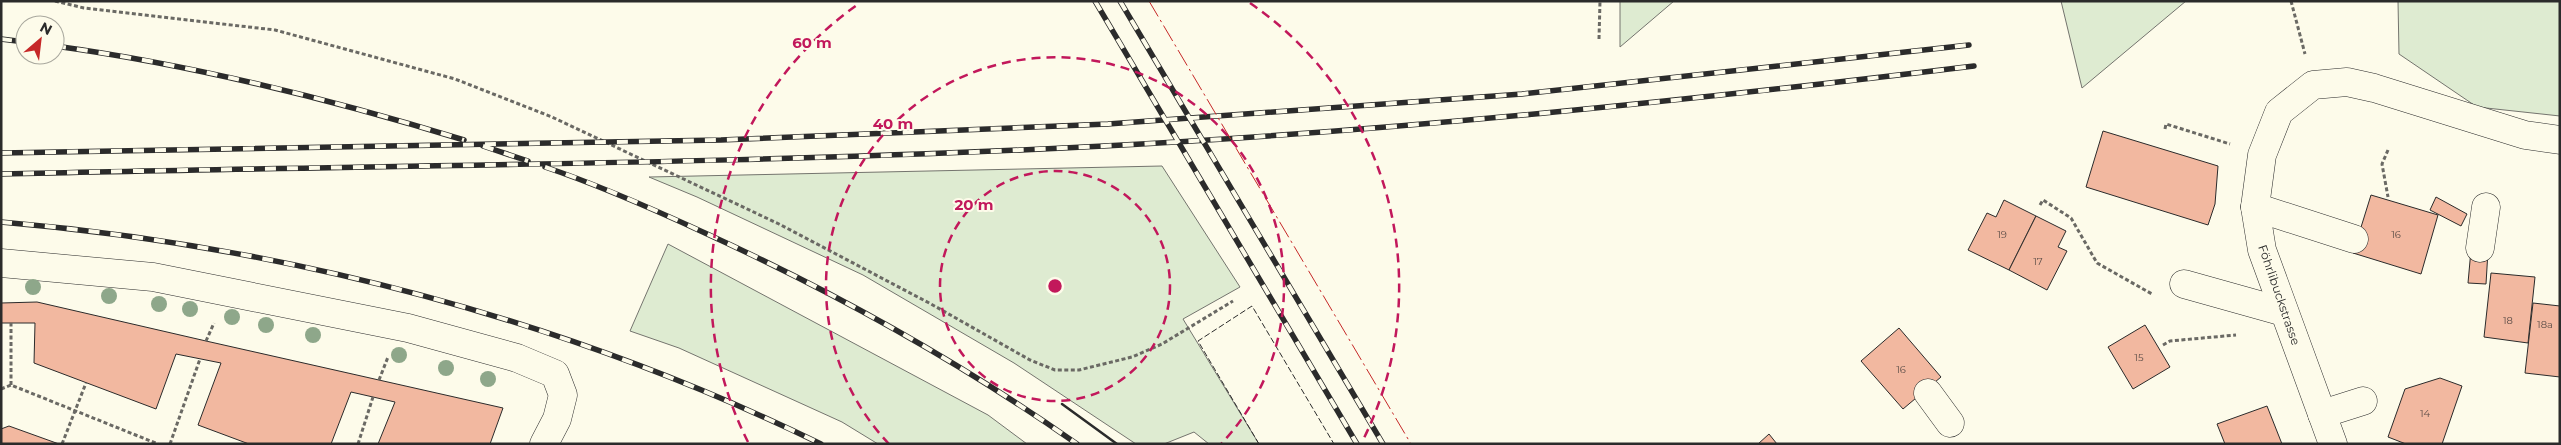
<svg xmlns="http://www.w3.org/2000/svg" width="2561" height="445" font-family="Montserrat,sans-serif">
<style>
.green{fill:#deebd1;stroke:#74746e}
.building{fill:#f2b8a0;stroke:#2b2b2b}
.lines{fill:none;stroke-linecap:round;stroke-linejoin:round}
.minor-casing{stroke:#2b2b2b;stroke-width:29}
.path{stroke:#6a6964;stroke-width:3;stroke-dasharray:4 2.5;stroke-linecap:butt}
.minor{stroke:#fdfbea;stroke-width:28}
.rail-casing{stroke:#2b2b2b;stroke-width:5.5}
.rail{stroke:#fdfbea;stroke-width:4;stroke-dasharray:11;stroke-linecap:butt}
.fence{stroke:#2b2b2b;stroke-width:1;stroke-dasharray:6 2.5;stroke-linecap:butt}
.wall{stroke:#2b2b2b;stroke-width:2.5}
.power{stroke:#c62828;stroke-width:1;stroke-dasharray:18 4 2.5 4;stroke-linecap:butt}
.tree{fill:#8ea78a}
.ring{fill:none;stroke:#c2185b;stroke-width:2.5;stroke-dasharray:9 6}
.labels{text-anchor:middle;stroke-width:4;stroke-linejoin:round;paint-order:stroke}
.number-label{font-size:10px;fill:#5d4e48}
.street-label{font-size:12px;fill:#2b2b2b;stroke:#fdfbea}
.centre{fill:#c2185b;stroke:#fdfbea;stroke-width:2.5}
.ring-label{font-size:15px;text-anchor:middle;font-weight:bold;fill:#c2185b;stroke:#fdfbea;stroke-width:4;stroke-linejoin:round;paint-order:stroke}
</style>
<rect width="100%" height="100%" fill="#fdfbea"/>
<g class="green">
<polygon points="1620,1 1674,1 1620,47"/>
<polygon points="2061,1 2186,1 2082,88"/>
<polygon points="2398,1 2560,1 2560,116 2477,107 2399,54"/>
<polygon points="1162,166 1240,287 1183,319 1259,444 1209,444 1194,432 1164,444 1136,444 1014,363 863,275 697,197 649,177"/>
<polygon points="668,244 988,415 1027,444 878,444 842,422 679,348 630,331"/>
</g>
<g class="building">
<polygon points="2103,131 2218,166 2215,204 2208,225 2086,187"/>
<polygon points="2371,195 2438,215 2421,274 2353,253"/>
<polygon points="2436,197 2467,214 2461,226 2430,210"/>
<polygon points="2004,200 2036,216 2009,270 1968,250 1987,213 1996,217"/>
<polygon points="2036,216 2066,231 2058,247 2067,251 2047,290 2009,270"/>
<polygon points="2471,250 2488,251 2486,284 2468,283"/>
<polygon points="2491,273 2535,277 2528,343 2484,337"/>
<polygon points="37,302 206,341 503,408 490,444 378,444 395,402 351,392 331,444 249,444 198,425 221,363 176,354 156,409 34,363 35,323 1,323 1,303"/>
<polygon points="2533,303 2560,306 2560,377 2525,373"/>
<polygon points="2145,325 2170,367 2133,389 2108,347"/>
<polygon points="1899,328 1941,377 1903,409 1861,361"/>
<polygon points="2440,378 2462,386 2442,444 2406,444 2388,437 2405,389"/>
<polygon points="2267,406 2282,444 2225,444 2217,424"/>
<polygon points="9,426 59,444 1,444 1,429"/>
<polygon points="1769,434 1777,444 1758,444"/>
</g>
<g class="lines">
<defs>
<g id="minor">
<polyline points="2255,207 2354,239"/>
<polyline points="2480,248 2486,207"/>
<polyline points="1,263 153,277 408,328 517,358 555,374 563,395 557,419 544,444"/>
<polyline points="2184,284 2284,312"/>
<polyline points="1928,393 1950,423"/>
<polyline points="2322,414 2363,401"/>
<polyline points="2333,444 2262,250 2255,207 2262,155 2279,112 2313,85 2347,82 2374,88 2525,135 2560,140"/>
</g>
</defs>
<use href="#minor" class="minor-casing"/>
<g class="path">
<polyline points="55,1 84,8 275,30 455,79 552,117 779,224 931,304 1030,360 1055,370 1079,370 1132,357 1162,344 1233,301"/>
<polyline points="2291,1 2305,54"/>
<polyline points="1599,39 1600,1"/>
<polyline points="2165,129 2166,124 2230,144"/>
<polyline points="2388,150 2382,164 2388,197"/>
<polyline points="2040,205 2043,200 2071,218 2097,263 2152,294"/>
<polyline points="206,341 214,323"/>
<polyline points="2163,345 2170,341 2236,335"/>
<polyline points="379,380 388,357"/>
<polyline points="11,385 11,323"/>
<polyline points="1,389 11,385 158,444"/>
<polyline points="62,444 86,383"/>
<polyline points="170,444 200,359"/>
<polyline points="358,444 373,397"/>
</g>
<use href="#minor" class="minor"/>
<defs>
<g id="rail">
<polyline points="1095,1 1357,444"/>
<polyline points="1120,1 1383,444"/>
<polyline points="1,39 25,42"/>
<path d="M 55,46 C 194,65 330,99 464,140"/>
<polyline points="483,146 528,161"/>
<polyline points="1,153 721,140 1108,124 1522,94 1969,45"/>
<path d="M 545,167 C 599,185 653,209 705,233 C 834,292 960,362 1077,444"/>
<path d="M 1,174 C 369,165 736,165 1104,146 C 1395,131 1685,101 1974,66"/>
<path d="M 1,222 C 284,246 565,319 821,444"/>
</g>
</defs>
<use href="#rail" class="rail-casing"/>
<use href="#rail" class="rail"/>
<polyline class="fence" points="1259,444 1198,341 1252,306 1334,444"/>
<polyline class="wall" points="1062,404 1117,444"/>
<polyline class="power" points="1149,1 1411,444"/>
</g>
<g class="tree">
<circle cx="33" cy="287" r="8"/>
<circle cx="109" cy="296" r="8"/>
<circle cx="159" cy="304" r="8"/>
<circle cx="190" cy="309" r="8"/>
<circle cx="232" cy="317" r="8"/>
<circle cx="266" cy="325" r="8"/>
<circle cx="313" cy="335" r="8"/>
<circle cx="399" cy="355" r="8"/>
<circle cx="446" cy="368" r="8"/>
<circle cx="488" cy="379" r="8"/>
</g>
<g class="ring">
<circle cx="1055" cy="286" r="115"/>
<path d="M889 444A229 229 0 1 1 1221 444"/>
<path d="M748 442A344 344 0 0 1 860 3M1250 3A344 344 0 0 1 1362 442"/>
</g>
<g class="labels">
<g class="number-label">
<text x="2002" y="238">19</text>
<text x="2396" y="238">16</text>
<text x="2038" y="265">17</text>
<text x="2508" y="324">18</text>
<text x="2545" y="328">18a</text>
<text x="2139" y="361">15</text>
<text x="1901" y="373">16</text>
<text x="2425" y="417">14</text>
</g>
<g class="street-label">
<text transform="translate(2279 295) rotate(71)" y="4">Föhrlibuckstrasse</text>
</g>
</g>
<circle cx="1055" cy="286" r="8" class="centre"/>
<g class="ring-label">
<text x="812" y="48">60 m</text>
<text x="893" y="129">40 m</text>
<text x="974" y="210">20 m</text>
</g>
<rect width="2561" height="445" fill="none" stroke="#2b2b2b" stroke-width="5"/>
<g transform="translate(40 40) rotate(28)"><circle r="24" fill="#fdfbea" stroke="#a9a89e"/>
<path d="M0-4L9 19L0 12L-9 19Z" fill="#c62828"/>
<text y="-8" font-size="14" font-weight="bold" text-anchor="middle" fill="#2b2b2b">N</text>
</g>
</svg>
